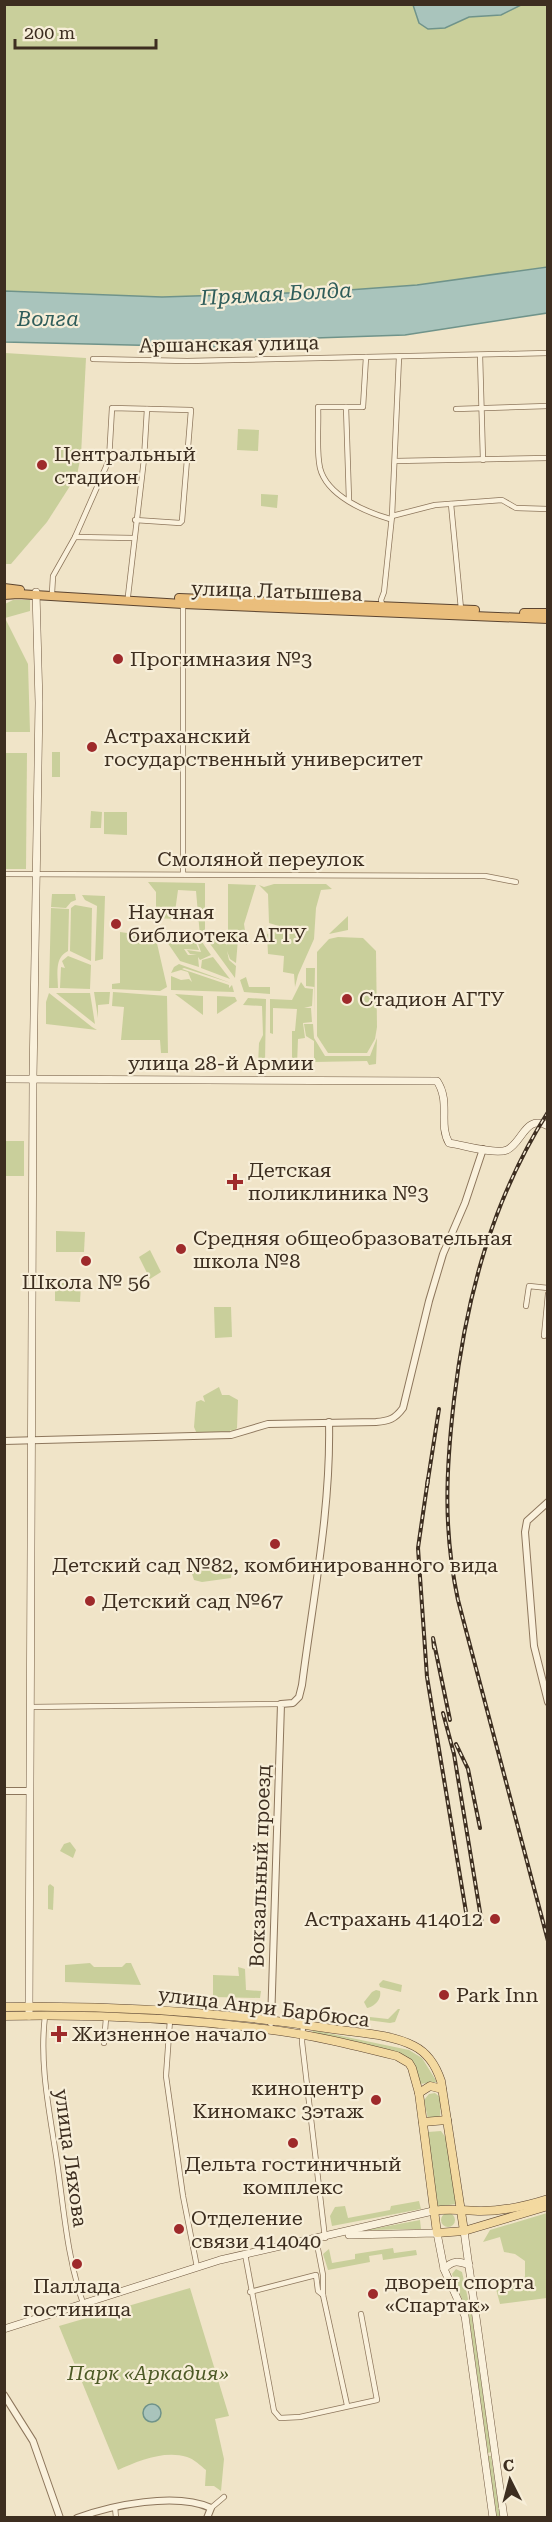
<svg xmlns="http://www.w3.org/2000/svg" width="552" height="2522" font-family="'Roboto Serif',serif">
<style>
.green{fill:#c9cf9b}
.water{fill:#a9c4bc;stroke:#6f938a;stroke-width:1.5}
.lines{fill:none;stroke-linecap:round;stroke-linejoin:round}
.minor-casing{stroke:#8d765c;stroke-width:6}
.tertiary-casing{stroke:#8d765c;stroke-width:8}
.secondary-casing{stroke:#6f573f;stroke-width:8}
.primary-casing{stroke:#5b4430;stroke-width:9}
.trunk-casing{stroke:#5b4430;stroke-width:10}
.minor{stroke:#faf1dc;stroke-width:4.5}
.tertiary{stroke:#faf1dc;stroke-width:6}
.secondary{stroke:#faf1dc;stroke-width:7}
.primary{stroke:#f3d9a0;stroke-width:8}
.trunk{stroke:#eabe7c;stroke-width:8}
.rail-casing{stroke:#3d2e20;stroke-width:4}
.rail{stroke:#f7eed8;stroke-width:1.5;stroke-dasharray:4.5;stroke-linecap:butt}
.poi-dot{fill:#9e2a2b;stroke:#f7eed8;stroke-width:2}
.labels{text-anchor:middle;stroke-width:4.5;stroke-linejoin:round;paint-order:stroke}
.street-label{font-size:20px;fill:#3d2e20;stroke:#f7eed8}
.poi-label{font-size:20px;fill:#3d2e20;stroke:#f7eed8;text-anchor:start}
.park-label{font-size:20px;font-style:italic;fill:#4d5a26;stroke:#f7eed8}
.water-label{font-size:21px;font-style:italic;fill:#2f5d5a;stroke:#f7eed8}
</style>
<rect width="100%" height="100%" fill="#f0e4c8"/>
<g class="green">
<polygon points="5,5 413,5 419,23 428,29 445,28 469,17 501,15 521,5 547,5 547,267 417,285 321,292 162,297 5,291"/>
<polygon points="5,353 86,358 81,455 77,475 47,522 11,564 4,564"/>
<polygon points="238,429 259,430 258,451 237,450"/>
<polygon points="261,494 278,495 277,508 261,506"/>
<polygon points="13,600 30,600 30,611 5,618 28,664 30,732 5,732 5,604"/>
<rect x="52" y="752" width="8" height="25"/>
<polygon points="5,753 27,753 26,869 5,869"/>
<polygon points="91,811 102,812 101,828 90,828"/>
<polygon points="104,812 127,812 127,835 104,834"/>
<polygon points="148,882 205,883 205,934 200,936 196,891 178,890 174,919 156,918 156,892"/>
<polygon points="228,884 256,885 244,924 247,945 238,939 236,963 230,959 227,951 229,960 236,966 235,978 208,941 219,937 223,938 227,946 224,938 231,934 236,936 228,930"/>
<polygon points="274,884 326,884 332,889 321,890 316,908 314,939 298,975 295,987 294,974 283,972 284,956 268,954 267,934 282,930 282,927 269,923 268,894 259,885 264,887"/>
<polygon points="52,894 75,894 76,900 71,902 66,908 51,907"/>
<polygon points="82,895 105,896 103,959 95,961 97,906 85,900"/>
<polygon points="75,905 92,908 91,961 70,951 71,908"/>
<path d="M 51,908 L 69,909 L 68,951 C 54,958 58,974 58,988 L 49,988 Z"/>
<polygon points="348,916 348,930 329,934 331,932"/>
<polygon points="120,932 127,933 129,936 156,939 167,987 160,991 112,989 112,984 120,983"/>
<polygon points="338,937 363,938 376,951 377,1027 375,1039 367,1053 328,1053 317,1036 317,952 329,939"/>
<polygon points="172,940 195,941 199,950 184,949 188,955 197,955 190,954 187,950 201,952 197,941 202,942 211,955 200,960 198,957 199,967 180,961 167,942"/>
<polygon points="68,956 91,965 90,989 60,988 61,967 65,968 62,961"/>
<polygon points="213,957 230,979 201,968 202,960"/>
<polygon points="179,964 231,983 184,968 182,969 229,985 229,988 232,985 234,992 171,990 171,976 181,980 189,979 192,982 188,972 181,970 171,973 174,967"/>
<polygon points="306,968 315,968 314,1020 315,987 306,986"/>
<polygon points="246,977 249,987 270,987 270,994 244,992 240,980"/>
<polygon points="301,982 305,988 313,989 312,1006 304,1008 311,1008 312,1022 303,1023 305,1038 298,1039 297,1065 292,1065 292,1031 295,1031 297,1009 273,1008 273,1034 270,1033 270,999 292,1000"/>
<polygon points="94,992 110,992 109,1004 98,1005 98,1018"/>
<polygon points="113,992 167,996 168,1053 161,1053 160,1040 121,1040 124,1007 112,1006"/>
<polygon points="49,993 92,1027 97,1030 46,1024 46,1002"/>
<polygon points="56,993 90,993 95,1024"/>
<polygon points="175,994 203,996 203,1015"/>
<polygon points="217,996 235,997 237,1001 217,1014"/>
<polygon points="248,998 266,999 265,1064 258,1065 259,1043 263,1035 262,1006 243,1005"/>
<polygon points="304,1024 313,1024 314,1038 325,1056 370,1056 377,1038 376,1064 369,1065 367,1061 314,1062 314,1041 306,1036"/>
<rect x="5" y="1141" width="19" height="35"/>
<polygon points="56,1231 85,1232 84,1252 56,1252"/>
<polygon points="150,1250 161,1272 150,1279 139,1257"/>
<polygon points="55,1283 81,1283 80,1302 55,1301"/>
<polygon points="214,1307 231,1307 232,1337 215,1338"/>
<polygon points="219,1387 222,1395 229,1395 238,1400 237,1428 234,1432 230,1430 230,1434 197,1434 194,1427 196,1402 201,1400 205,1402 203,1396"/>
<polygon points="225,1560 232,1567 231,1578 202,1582 194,1580 190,1568 195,1562"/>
<polygon points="70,1842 76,1850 73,1858 60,1851 64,1844"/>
<polygon points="50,1884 54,1887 53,1910 48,1909 48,1886"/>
<polygon points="90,1963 94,1967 122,1967 126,1963 131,1963 141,1985 65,1982 65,1965"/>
<polygon points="238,1967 245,1969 246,1990 261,1991 260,1998 213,1997 213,1975 239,1976"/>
<polygon points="383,1980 402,1985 401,1992 380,1987 379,1984"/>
<path d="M 376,1990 L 380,1991 C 382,1999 374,2007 367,2008 L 364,2002 L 372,1992 Z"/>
<polygon points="398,2009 400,2009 395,2022 390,2023 367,2020 370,2017 388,2019"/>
<polygon points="313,2030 409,2050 422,2058 437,2082 420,2084 411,2062 312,2034"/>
<polygon points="435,2093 441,2098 440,2118 428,2119 424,2100 429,2094"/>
<polygon points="441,2131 446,2138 456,2204 435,2207 428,2139 428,2132"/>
<polygon points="419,2201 421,2209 332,2226 330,2216 335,2207 345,2206 348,2218 390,2210 391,2206"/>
<polygon points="547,2213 547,2298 500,2304 496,2289 521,2285 525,2276 525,2261 515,2254 504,2252 500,2237 483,2242 490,2230"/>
<circle cx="448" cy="2220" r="7"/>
<polygon points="420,2220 421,2229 367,2230"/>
<polygon points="393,2248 394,2253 416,2250 417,2255 383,2260 382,2254 369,2256 370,2262 328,2270 323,2254 329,2249 332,2263 355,2259 355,2254"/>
<polygon points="456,2269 462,2272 472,2317 491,2452 488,2453 469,2317 452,2274"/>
<path d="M 190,2288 L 229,2416 L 215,2419 L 224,2459 L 221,2491 L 214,2486 L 205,2486 L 206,2470 C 201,2466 194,2459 187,2457 C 164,2450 138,2461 118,2470 L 59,2326 Z"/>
<polygon points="488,2456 491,2456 500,2517 497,2517"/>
</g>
<g class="water">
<polygon points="413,5 413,4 521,5 501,15 469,17 445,28 428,29 419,23"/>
<polygon points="547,267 547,313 405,335 255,340 213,347 5,342 5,291 162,297 321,292 417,285"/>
<circle cx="152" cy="2413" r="9"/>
</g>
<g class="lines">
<defs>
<g id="minor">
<polyline points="480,355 483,460"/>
<path d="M 366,357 L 363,407 L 318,407 C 319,426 316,450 320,468 C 327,496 366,512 390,519"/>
<polyline points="93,359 187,361 548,353"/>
<polyline points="346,407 349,500"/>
<polyline points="456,409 548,406"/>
<polyline points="109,456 144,459"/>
<polyline points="395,461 548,458"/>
<polyline points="451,504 461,609"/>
<polyline points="392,516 435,505 502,500 516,508 548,509"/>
<polyline points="75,537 134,538"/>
<polyline points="52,593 53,576 75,537 109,460 112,408 191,410 182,521 180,523 135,520"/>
<polyline points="128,596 144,459 147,409"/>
<polyline points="183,604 183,873"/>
<polyline points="383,607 381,600 384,592 392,516 399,357"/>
<polyline points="4,874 485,876 516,882"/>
<polyline points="526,1306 529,1286 548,1288"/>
<polyline points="544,1336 548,1294"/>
<polyline points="30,1707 281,1704"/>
<path d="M 45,2016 C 39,2066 50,2113 57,2162 C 64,2210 67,2257 83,2303"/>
<polyline points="170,2020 166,2076 183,2196 197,2267"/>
<polyline points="303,2024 302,2042 325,2238"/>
<polyline points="104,2043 106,2018"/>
<polyline points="316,2239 323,2275 323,2295 347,2405"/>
<polyline points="245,2254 274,2411 280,2418 300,2417 377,2400 361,2314"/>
<polyline points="250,2292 316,2275 318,2291 323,2295"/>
<polyline points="115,2507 116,2518"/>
<polyline points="211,2508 224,2497"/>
</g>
<g id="tertiary">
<path d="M 4,1441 L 231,1435 L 268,1424 L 376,1422 C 389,1421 395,1419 403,1408 L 429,1301 L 443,1254 L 465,1203 L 483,1149"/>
<polyline points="548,1502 527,1521 525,1532 534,1646 548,1702"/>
<polyline points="4,1791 29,1791"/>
<path d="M 271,2023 L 281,1704 L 293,1703 L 299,1697 L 302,1685 C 313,1598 331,1509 329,1422"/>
<polyline points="4,2395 33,2441 60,2518"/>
<path d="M 77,2518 C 112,2505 176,2492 211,2508 L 207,2518"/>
</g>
<g id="secondary">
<path d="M 4,1079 L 437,1081 C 451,1102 438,1124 449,1143 C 463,1145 495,1155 507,1150 C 523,1142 525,1114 548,1126"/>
<polyline points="29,2016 33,1079 39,703 36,592"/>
<polyline points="464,2231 504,2518"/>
<polyline points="349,2235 437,2233 444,2269 465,2316 493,2518"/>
<path d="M 444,2269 C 453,2260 458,2261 469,2265"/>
<polyline points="4,2329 220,2260 433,2211"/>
</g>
<g id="primary">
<path d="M 4,2007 C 114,2005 225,2012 333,2029 C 359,2033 391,2034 414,2046 C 428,2053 436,2066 441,2081 L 464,2231"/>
<path d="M 4,2016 C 90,2014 178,2018 264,2029 C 309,2034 353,2045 397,2056 L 409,2063 L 412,2068 L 419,2093 L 437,2233 L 464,2231 L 548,2206"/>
<polyline points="419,2093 430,2086 442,2089"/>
<polyline points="423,2122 447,2120"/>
<path d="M 433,2211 C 450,2208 465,2211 481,2211 C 504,2211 526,2206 548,2199"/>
</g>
<g id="trunk">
<polyline points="4,588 20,590"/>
<polyline points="4,595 18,594 183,604 548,619"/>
<polyline points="179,598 475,610"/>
<polyline points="524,613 548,613"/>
</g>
</defs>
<use href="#minor" class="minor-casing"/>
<use href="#tertiary" class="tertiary-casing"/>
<use href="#secondary" class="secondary-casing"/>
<use href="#primary" class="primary-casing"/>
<use href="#trunk" class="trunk-casing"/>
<use href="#minor" class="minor"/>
<use href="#tertiary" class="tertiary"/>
<use href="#secondary" class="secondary"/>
<use href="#primary" class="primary"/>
<use href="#trunk" class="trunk"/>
<defs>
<g id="rail">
<path d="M 548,1112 C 492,1200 466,1298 454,1400 C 446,1470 443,1530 458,1600 L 548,1941"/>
<polyline points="428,1479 418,1548 427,1677 468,1924"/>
<polyline points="427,1486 439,1409"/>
<polyline points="434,1648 433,1638 450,1720"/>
<polyline points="443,1713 454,1754 482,1924"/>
<polyline points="456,1744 468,1769 480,1828"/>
</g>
</defs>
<use href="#rail" class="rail-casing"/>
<use href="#rail" class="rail"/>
</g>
<g class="poi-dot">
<circle cx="42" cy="465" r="6"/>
<circle cx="118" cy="659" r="6"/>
<circle cx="92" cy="747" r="6"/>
<circle cx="116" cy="924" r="6"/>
<circle cx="347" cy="999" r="6"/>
<path d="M232 1173h6v6h6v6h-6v6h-6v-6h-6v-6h6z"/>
<circle cx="181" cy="1249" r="6"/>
<circle cx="86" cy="1261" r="6"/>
<circle cx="275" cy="1544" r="6"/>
<circle cx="90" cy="1601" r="6"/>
<circle cx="495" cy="1919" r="6"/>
<circle cx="444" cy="1995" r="6"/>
<path d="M56 2025h6v6h6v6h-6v6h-6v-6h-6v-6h6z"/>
<circle cx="376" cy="2100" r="6"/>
<circle cx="293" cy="2143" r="6"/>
<circle cx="179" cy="2229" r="6"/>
<circle cx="77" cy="2264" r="6"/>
<circle cx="373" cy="2294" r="6"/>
</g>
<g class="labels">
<g class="street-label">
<text transform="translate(229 344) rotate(-1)" y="7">Аршанская улица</text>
<text transform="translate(277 591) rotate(2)" y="7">улица Латышева</text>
<text x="261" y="866">Смоляной переулок</text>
<text x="221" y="1070">улица 28-й Армии</text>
<text transform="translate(260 1866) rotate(-88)" y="7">Вокзальный проезд</text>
<text transform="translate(264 2007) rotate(7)" y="7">улица Анри Барбюса</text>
<text transform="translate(71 2158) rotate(82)" y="7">улица Ляхова</text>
</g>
<g class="poi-label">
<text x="54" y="461">Центральный<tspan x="54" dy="23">стадион</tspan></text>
<text x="130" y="666">Прогимназия №3</text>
<text x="104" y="743">Астраханский<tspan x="104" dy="23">государственный университет</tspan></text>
<text x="128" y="919">Научная<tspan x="128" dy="23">библиотека АГТУ</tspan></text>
<text x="359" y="1006">Стадион АГТУ</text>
<text x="248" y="1177">Детская<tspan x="248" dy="23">поликлиника №3</tspan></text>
<text x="193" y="1245">Средняя общеобразовательная<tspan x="193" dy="23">школа №8</tspan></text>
<text x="86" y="1289" text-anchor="middle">Школа № 56</text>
<text x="275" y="1572" text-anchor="middle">Детский сад №82, комбинированного вида</text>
<text x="102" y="1608">Детский сад №67</text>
<text x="483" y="1926" text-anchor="end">Астрахань 414012</text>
<text x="456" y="2002">Park Inn</text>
<text x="72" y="2041">Жизненное начало</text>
<text x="364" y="2095" text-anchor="end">киноцентр<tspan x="364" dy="23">Киномакс 3этаж</tspan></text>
<text x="293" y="2171" text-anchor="middle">Дельта гостиничный<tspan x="293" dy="23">комплекс</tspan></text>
<text x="191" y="2225">Отделение<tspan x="191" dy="23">связи 414040</tspan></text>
<text x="385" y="2289">дворец спорта<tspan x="385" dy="23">«Спартак»</tspan></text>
<text x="77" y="2293" text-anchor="middle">Паллада<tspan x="77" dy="23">гостиница</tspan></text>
</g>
<g class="park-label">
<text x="148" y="2380">Парк «Аркадия»</text>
</g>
<g class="water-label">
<text transform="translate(276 294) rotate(-3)" y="7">Прямая Болда</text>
<text x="48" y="326">Волга</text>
</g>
</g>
<rect width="552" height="2522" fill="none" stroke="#3d2e20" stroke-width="12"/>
<g transform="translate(510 2480) rotate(354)" stroke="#f7eed8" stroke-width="4.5" paint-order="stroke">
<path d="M0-4.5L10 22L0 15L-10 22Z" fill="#3d2e20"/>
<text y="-9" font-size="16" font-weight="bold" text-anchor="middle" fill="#3d2e20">С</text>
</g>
<path d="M15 39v9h141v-9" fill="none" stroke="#3d2e20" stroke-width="3"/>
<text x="24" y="39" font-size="18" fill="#3d2e20" stroke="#f7eed8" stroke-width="4.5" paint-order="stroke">200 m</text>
</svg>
